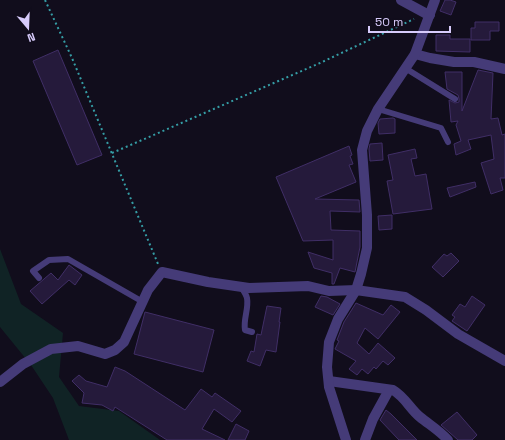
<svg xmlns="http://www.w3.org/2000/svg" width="505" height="440" font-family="'Space Grotesk',sans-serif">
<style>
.green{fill:#102325}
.building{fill:#251a3b;stroke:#402e66}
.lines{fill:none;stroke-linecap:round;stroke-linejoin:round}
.path{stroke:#359da5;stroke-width:2;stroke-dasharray:2 3;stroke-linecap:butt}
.service{stroke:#453b78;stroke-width:6}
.minor{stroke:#453b78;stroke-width:10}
</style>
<rect width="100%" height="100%" fill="#110d1c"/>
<polygon class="green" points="0,249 21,304 63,333 59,377 79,406 119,411 160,440 69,440 53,398 31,365 0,327"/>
<g class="building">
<polygon points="445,0 450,0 456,2 451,15 440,11"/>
<polygon points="475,22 499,22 499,31 490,31 490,40 471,40 471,28 475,28"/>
<polygon points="436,35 450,35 450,39 470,39 470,52 436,51"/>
<polygon points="58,50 102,155 77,165 33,61"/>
<polygon points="478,70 493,73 491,119 498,118 502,135 505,134 505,178 500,178 503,190 491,194 481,163 494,159 491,135 468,140 471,149 456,155 454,144 461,141 456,125 458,121 451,122 449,100 455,103 459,102 459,99 458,95 447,89 445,72 462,72 462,111"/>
<polygon points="393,118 395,119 395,133 379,134 378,123 380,119"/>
<polygon points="382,143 383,160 370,161 369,149 370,144"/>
<polygon points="349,146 352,155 350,156 353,164 349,165 356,182 315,199 359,200 360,212 330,211 331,230 360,231 360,247 355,272 340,268 334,284 332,284 332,273 314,268 308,252 333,260 333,240 303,241 276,177"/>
<polygon points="415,149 417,158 411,159 415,176 426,174 432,209 393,214 387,181 393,180 388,155"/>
<polygon points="475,182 476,187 450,197 447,188"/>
<polygon points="392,215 392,229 379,230 378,216"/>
<polygon points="451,253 459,261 443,277 432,267 444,254 447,256"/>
<polygon points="69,265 82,275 75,285 69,280 42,304 30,291 51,273 58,280"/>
<polygon points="321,296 327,297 340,304 333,315 315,307"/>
<polygon points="472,296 485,305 467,331 452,321 455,317 452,315 460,304 465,307"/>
<polygon points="356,303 383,315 391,305 400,312 378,339 365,328 357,343 369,354 378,343 395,358 388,365 383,361 376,369 374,367 368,374 362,369 357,375 349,369 356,361 335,349 339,341 337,340 344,322"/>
<polygon points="267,306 281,308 279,322 280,322 276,352 266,350 260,366 247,361 251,351 254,352 257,334 261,335"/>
<polygon points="145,312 214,330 203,372 134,354"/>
<polygon points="115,367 125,371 185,410 201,389 212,397 215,393 241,411 232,422 214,409 202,429 225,440 167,440 115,407 113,411 102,405 82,403 84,393 72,381 79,375 86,381 107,387"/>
<polygon points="386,410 391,414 417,440 399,440 380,420"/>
<polygon points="457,412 477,435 472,440 458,440 441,425"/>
<polygon points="236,424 249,431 245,440 228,440"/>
</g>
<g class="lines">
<g class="path">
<polyline points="45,0 72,58 158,264"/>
<polyline points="112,153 320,63 414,19"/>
</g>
<g class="service">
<polyline points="405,68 455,99"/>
<polyline points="378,109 441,128 448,142"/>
<polyline points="39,278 33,271 49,260 68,259 143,302"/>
<path d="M 241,287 C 243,290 246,294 247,298 C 249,309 243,319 245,330 L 252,332"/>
</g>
<g class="minor">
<polyline points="401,0 425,13 430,15"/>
<polyline points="415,54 430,58 454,62 474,62 505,69"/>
<path d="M 329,381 L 393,390 C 405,397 410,409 420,417 C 430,425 440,431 448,440"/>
<polyline points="0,382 23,364 51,349 78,346 105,354 115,350 124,342 148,290 162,272 208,282 249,288 308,286 329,291 356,290 405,297 426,310 458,334 505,361"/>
<polyline points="346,440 329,387 327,367 329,342 338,319 356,290 361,274 367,248 367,215 362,150 367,131 378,109 415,54 435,0"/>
<polyline points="365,440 373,419 389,390"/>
</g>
</g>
<g transform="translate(28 28) rotate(161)" stroke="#110d1c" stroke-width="3" paint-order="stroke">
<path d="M0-3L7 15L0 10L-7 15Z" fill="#d7cbfb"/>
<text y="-6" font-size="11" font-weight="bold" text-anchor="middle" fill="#d7cbfb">N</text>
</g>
<path d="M369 26v6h81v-6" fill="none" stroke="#d7cbfb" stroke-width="2"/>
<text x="375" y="26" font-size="12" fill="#d7cbfb" stroke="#110d1c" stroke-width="3" paint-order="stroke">50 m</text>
</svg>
